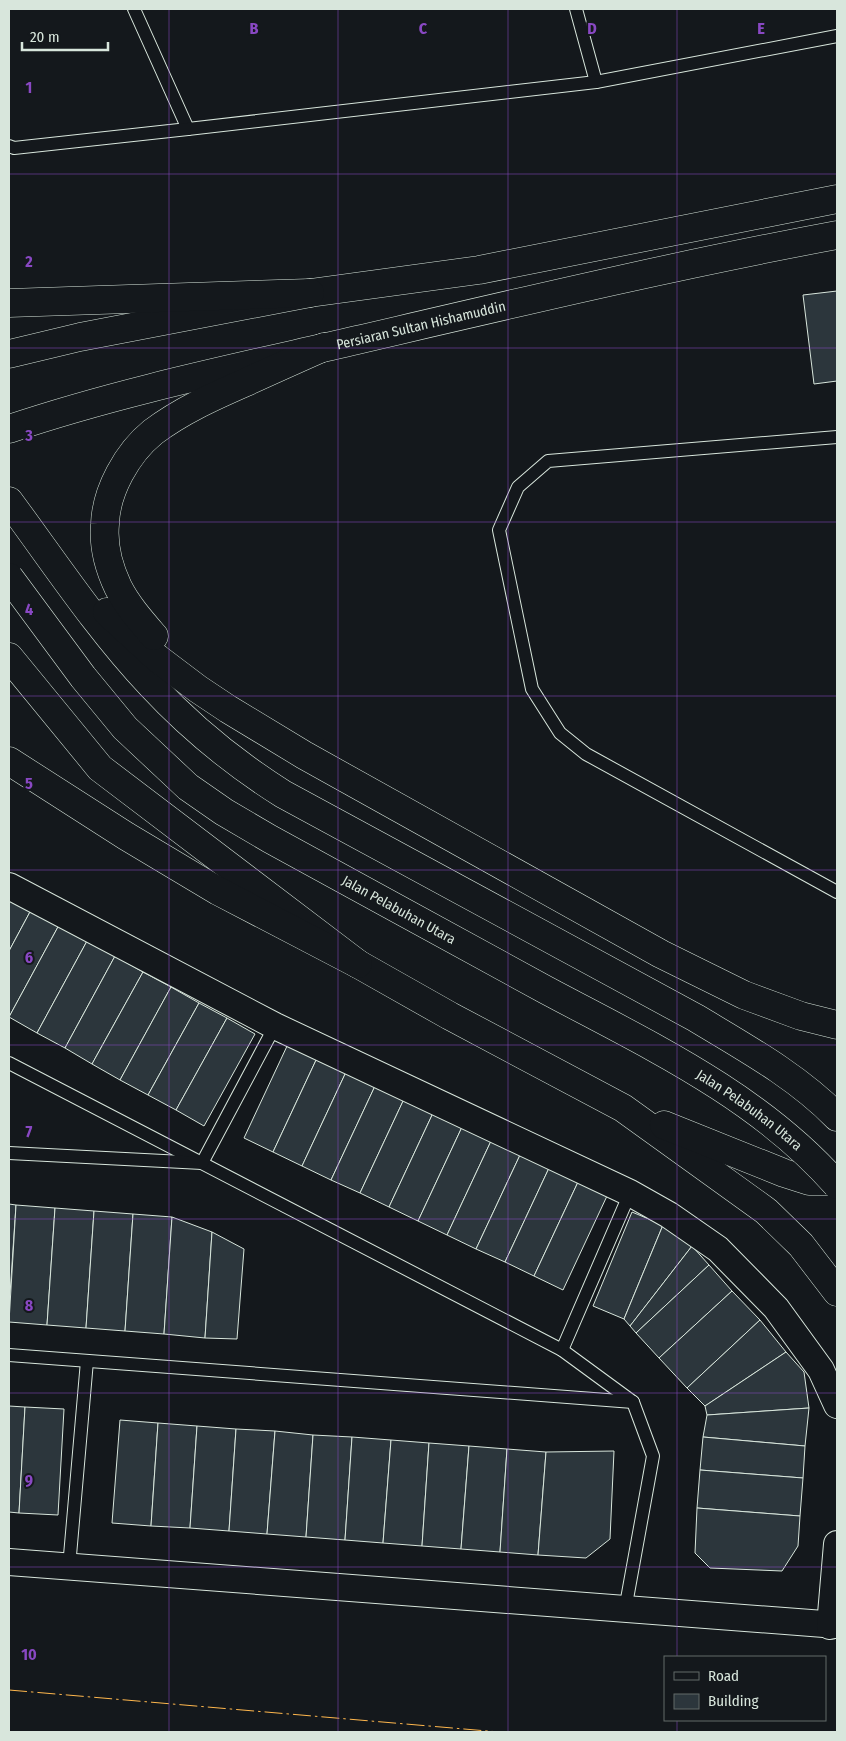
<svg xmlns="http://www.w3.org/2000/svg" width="846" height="1741" font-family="'Fira Sans Condensed',sans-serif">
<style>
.building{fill:#2c363c;stroke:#d8e6dc}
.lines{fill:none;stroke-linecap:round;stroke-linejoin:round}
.service-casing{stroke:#d8e6dc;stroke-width:14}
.minor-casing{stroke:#d8e6dc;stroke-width:28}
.tertiary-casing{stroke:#d8e6dc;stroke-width:29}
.primary-casing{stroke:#d8e6dc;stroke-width:29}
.motorway-casing{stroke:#d8e6dc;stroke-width:29}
.service{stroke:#14181c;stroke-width:12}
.minor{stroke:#14181c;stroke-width:26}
.tertiary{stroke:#14181c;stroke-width:28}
.primary{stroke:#14181c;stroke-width:28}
.motorway{stroke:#14181c;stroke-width:28}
.primary-bridge-casing{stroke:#d8e6dc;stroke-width:29;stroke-linecap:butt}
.primary-bridge{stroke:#14181c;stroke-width:28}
.power{stroke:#ffb74d;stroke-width:1;stroke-dasharray:18 4 2.5 4;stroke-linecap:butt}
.grid{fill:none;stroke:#8948c3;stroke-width:1;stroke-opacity:0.55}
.labels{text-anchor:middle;stroke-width:4;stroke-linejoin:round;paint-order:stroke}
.street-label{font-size:14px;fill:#d8e6dc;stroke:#14181c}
.grid-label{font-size:16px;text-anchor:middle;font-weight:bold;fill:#8948c3;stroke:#14181c;stroke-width:4;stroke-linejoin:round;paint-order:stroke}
</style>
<rect width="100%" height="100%" fill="#14181c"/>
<g class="building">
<polygon points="837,291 837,381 814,384 803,295"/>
<polygon points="9,897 31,910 9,951"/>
<polygon points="31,910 59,925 9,1017 9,951"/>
<polygon points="59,925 87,941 37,1033 9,1017"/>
<polygon points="87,941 115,956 65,1048 37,1033"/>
<polygon points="115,956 143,972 92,1064 65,1048"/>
<polygon points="143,972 171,987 120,1080 92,1064"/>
<polygon points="171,987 199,1003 148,1095 120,1080"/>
<polygon points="199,1003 227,1018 176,1110 148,1095"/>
<polygon points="227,1018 255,1034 204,1126 176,1110"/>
<polygon points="288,1044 317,1058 273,1152 244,1138"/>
<polygon points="317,1058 346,1072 302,1166 273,1152"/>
<polygon points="346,1072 375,1086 331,1180 302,1166"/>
<polygon points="375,1086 404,1099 360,1193 331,1180"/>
<polygon points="404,1099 433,1113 389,1207 360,1193"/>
<polygon points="433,1113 462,1127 418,1221 389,1207"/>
<polygon points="462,1127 491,1141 447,1235 418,1221"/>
<polygon points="491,1141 520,1155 476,1249 447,1235"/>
<polygon points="520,1155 549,1168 505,1262 476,1249"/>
<polygon points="549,1168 578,1182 534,1276 505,1262"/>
<polygon points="578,1182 607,1196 563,1290 534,1276"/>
<polygon points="9,1204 16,1205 9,1309"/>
<polygon points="16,1205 55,1208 47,1325 9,1322"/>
<polygon points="55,1208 94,1211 86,1328 47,1325"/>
<polygon points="94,1211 133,1214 125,1331 86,1328"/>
<polygon points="632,1212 663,1225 624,1319 593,1306"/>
<polygon points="133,1214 172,1217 164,1334 125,1331"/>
<polygon points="172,1217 212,1232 205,1338 164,1334"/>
<polygon points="663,1225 692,1246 630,1326 624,1319"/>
<polygon points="212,1232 244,1249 237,1339 205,1338"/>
<polygon points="692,1246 709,1265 636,1333 630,1326"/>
<polygon points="709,1265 732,1291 659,1358 636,1333"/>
<polygon points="732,1291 760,1320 687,1388 659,1358"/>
<polygon points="760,1320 786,1352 705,1406 687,1388"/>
<polygon points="786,1352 804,1372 809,1408 707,1415 705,1406"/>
<polygon points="9,1406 25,1407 19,1513 9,1512"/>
<polygon points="25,1407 64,1409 58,1515 19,1513"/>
<polygon points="809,1408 805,1446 703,1437 707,1415"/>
<polygon points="120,1420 158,1423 151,1526 112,1523"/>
<polygon points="158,1423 197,1426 190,1528 151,1526"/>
<polygon points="197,1426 236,1429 229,1531 190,1528"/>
<polygon points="236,1429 275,1431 267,1534 229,1531"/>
<polygon points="275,1431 313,1435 306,1537 267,1534"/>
<polygon points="313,1435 352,1437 345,1540 306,1537"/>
<polygon points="352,1437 391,1440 383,1543 345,1540"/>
<polygon points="703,1437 805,1446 803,1478 700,1470"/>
<polygon points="391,1440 429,1443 422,1546 383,1543"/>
<polygon points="429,1443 469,1446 461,1549 422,1546"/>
<polygon points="469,1446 507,1449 500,1552 461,1549"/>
<polygon points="507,1449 546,1452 538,1555 500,1552"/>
<polygon points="614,1451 610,1539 586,1558 538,1555 546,1452"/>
<polygon points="700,1470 803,1478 800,1516 697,1508"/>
<polygon points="697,1508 800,1516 798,1546 782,1571 710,1568 695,1553"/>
</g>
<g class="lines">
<defs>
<g id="service">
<polyline points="134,9 188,129"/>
<polyline points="576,9 596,82"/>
<polyline points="9,146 14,148 188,129 596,82 837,36"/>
<polyline points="837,437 548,461 518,487 499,530 532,689 560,733 586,754 837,892"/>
<polyline points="9,1063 562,1350 633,1402 653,1456 625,1610"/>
<polyline points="9,1153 202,1163 275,1026"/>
<polyline points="562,1350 630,1193"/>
<polyline points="9,1355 633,1402"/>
<polyline points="69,1567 87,1361"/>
</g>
<g id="minor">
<polyline points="9,886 275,1026 630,1193 669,1215 718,1249 776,1308 821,1370 837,1405"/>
<polyline points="9,1562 837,1625"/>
<polyline points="830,1626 837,1544"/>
</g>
<g id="tertiary">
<polyline points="9,354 80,337 310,293 479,270 837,199"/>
<path id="s1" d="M 9,429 C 122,391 240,367 357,340 C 516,303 676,265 837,235"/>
</g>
<g id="primary">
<polyline points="9,303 310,293"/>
<path d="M 9,501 C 54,562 99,630 151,685 C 190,727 234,763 283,794 L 696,1018 C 744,1047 797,1076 837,1117"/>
<polyline points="107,612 157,658 198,689 228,709 304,755 661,954 744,995 801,1016 837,1025"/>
<path d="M 154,636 C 141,621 127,605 118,587 C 109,568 103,545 105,524 C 106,491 127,453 153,432 C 181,411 212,397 244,383 C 270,371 297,359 324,347"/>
<polyline points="9,657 100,768 358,964 450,1016 623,1108 766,1211 801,1245 837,1292"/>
<polyline points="664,1125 784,1173 809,1181 837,1181"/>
</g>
<polyline id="motorway" points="9,761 126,836 218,891 358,964"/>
</defs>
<use href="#service" class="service-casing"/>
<use href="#minor" class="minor-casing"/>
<use href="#tertiary" class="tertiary-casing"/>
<use href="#primary" class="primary-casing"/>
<use href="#motorway" class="motorway-casing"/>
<use href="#service" class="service"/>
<use href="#minor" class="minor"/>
<use href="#tertiary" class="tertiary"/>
<use href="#primary" class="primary"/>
<use href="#motorway" class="motorway"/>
<defs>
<g id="primary-bridge">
<path id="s2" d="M 9,577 L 83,677 L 125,728 L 188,787 L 224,812 L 270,839 C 362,889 454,940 546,990 C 649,1045 759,1096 837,1185"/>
</g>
</defs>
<use href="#primary-bridge" class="primary-bridge-casing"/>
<use href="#primary-bridge" class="primary-bridge"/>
<polyline class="power" points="9,1690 499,1732"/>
</g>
<path class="grid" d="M 169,9 L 169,1732M 338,9 L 338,1732M 508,9 L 508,1732M 677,9 L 677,1657M 9,174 L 837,174M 9,348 L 837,348M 9,522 L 837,522M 9,696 L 837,696M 9,870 L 837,870M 9,1045 L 837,1045M 9,1219 L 837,1219M 9,1393 L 837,1393M 9,1567 L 837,1567M 677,1720 L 677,1732"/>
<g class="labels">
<g class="street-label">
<text dy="5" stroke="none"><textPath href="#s1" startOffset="425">Persiaran Sultan Hishamuddin</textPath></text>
<text dy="5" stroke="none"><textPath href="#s2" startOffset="521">Jalan Pelabuhan Utara</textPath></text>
<text dy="5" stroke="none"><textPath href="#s2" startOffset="925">Jalan Pelabuhan Utara</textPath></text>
</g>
</g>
<g class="grid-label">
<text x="254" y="34">B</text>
<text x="423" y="34">C</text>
<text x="592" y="34">D</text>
<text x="761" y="34">E</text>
<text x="29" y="93">1</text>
<text x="29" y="267">2</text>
<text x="29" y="441">3</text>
<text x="29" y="615">4</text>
<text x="29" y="789">5</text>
<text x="29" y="963">6</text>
<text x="29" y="1137">7</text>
<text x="29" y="1311">8</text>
<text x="29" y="1486">9</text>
<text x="29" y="1660">10</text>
</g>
<rect width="846" height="1741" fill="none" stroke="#d8e6dc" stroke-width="20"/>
<rect x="664" y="1656" width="162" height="65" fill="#14181c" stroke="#626a69"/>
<rect x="674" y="1672" width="25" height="8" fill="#14181c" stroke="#626a69"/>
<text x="708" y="1681" font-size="15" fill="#d8e6dc">Road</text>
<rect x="674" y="1694" width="25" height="15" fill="#2c363c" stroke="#626a69"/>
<text x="708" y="1706" font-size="15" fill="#d8e6dc">Building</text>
<path d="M22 42v8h86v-8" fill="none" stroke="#d8e6dc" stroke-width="2.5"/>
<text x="30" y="42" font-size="15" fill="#d8e6dc" stroke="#14181c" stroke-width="4" paint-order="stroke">20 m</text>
</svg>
